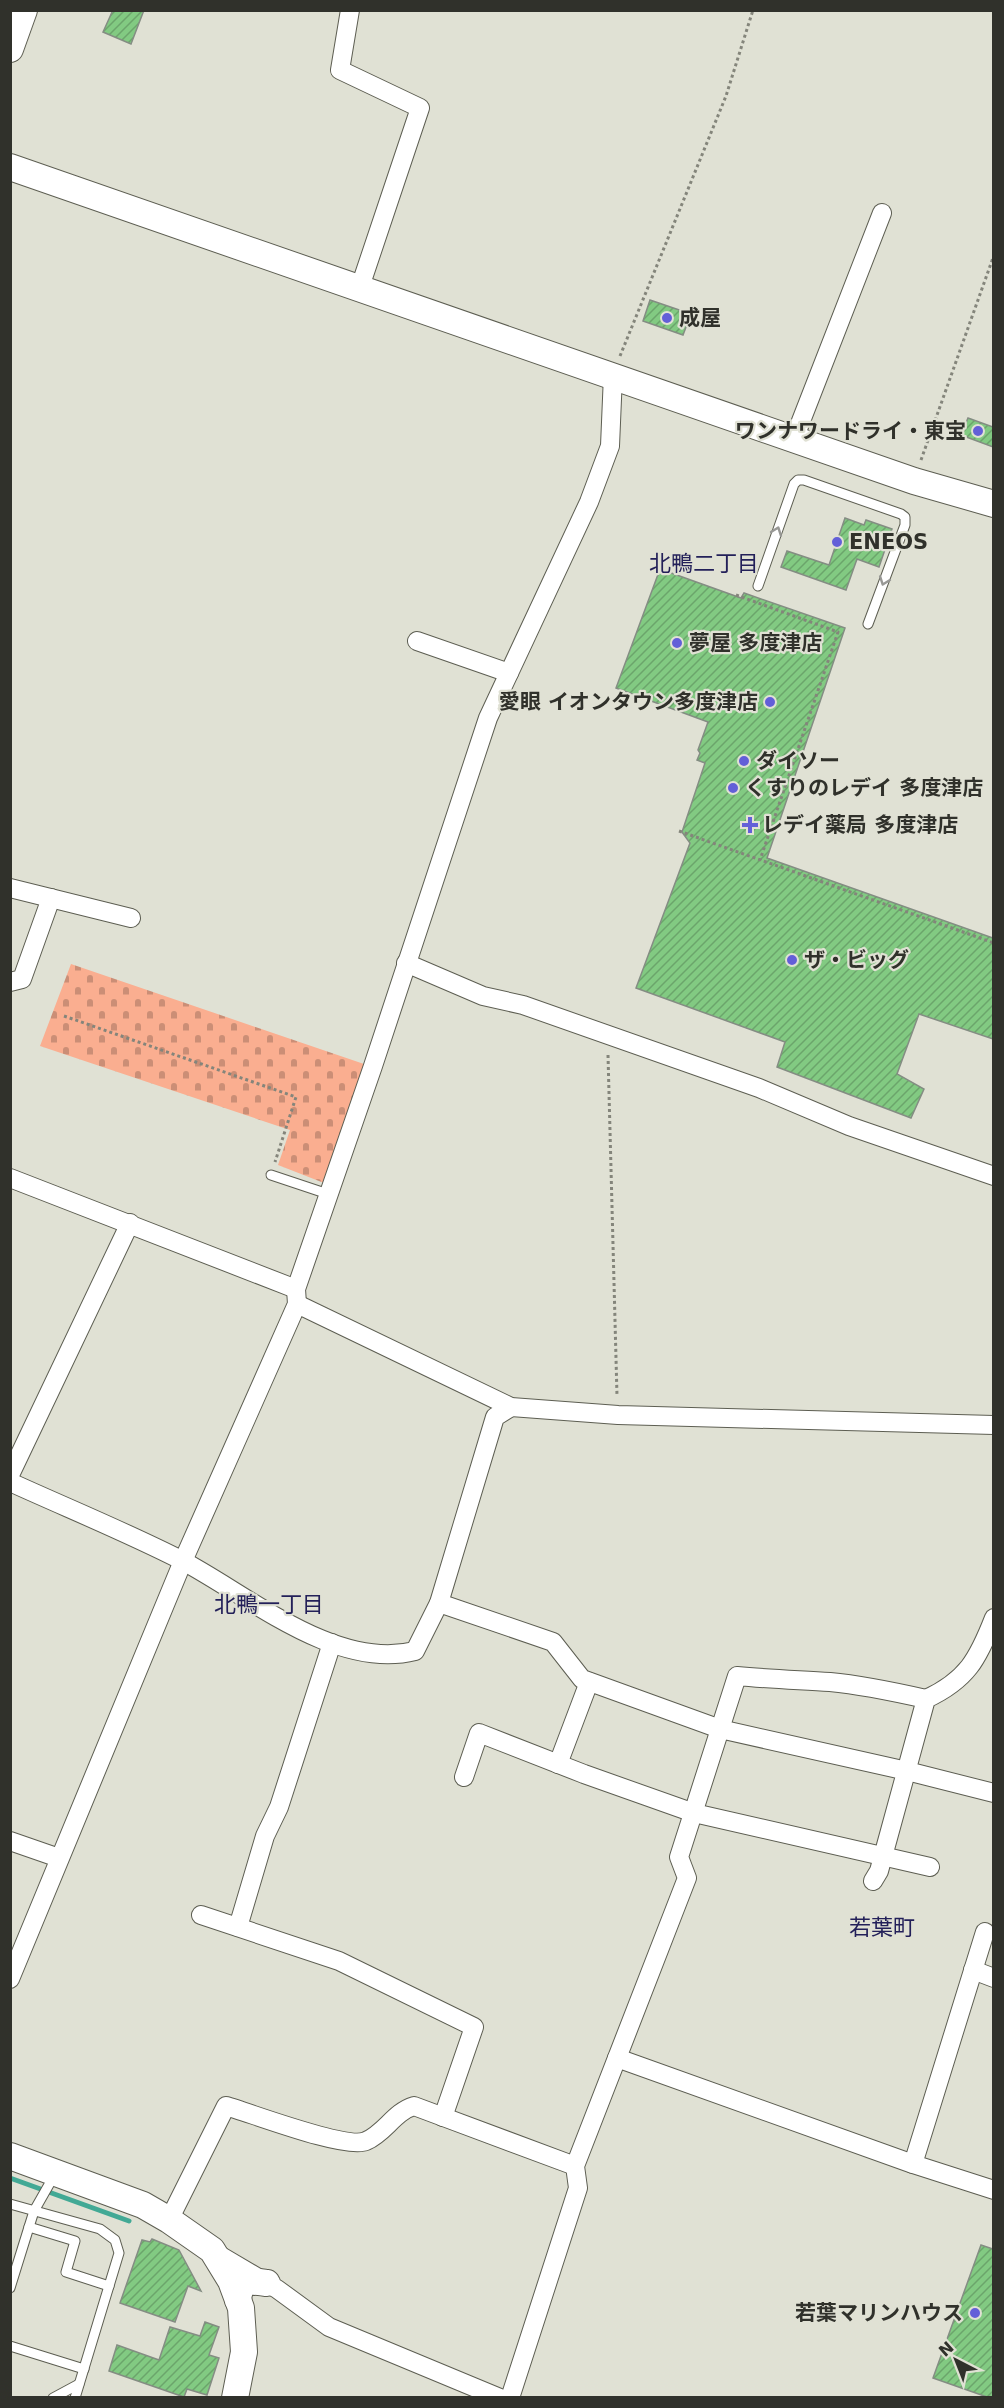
<svg xmlns="http://www.w3.org/2000/svg" width="1004" height="2408" font-family="'DejaVu Sans','Noto Sans JP',sans-serif">
<style>
.cemetery{fill:url(#cemetery-stones)}
.lines{fill:none;stroke-linecap:round;stroke-linejoin:round}
.stream{stroke:#42a995;stroke-width:5}
.building{fill:url(#building-hatch);stroke:#848d83;stroke-width:1.5}
.lane-casing{stroke:#5d5e52;stroke-width:11}
.street-casing{stroke:#5d5e52;stroke-width:20}
.secondary-casing{stroke:#5d5e52;stroke-width:28}
.path{stroke:#84857b;stroke-width:3;stroke-dasharray:3 3;stroke-linecap:butt}
.lane{stroke:#fff;stroke-width:9}
.street{stroke:#fff;stroke-width:18}
.secondary{stroke:#fff;stroke-width:26}
.oneway{stroke:#989895}
.poi-dot{fill:#635fd8;stroke:#e0e1d4;stroke-width:2}
.labels{text-anchor:middle;stroke-width:4.5;stroke-linejoin:round;paint-order:stroke}
.poi-label{font-size:21px;font-weight:bold;fill:#30312b;stroke:#e0e1d4;text-anchor:start}
.neighbourhood-label{font-size:22px;fill:#232059;stroke:#e0e1d4}
</style>
<defs>
<pattern id="cemetery-stones" width="16" height="16" patternUnits="userSpaceOnUse" patternTransform="scale(1.5)"><rect width="16" height="16" fill="#faae90"/><path d="M2 7V4a2 2 0 0 1 4 0v3zM10 15v-3a2 2 0 0 1 4 0v3z" fill="#cb8e76"/></pattern>
<pattern id="building-hatch" width="6" height="6" patternUnits="userSpaceOnUse" patternTransform="scale(1.5)"><rect width="6" height="6" fill="#82ca82"/><path d="M-1 1l2-2M0 6l6-6M5 7l2-2" fill="none" stroke="#6ba56b"/></pattern>
</defs>
<rect width="100%" height="100%" fill="#e0e1d4"/>
<polygon class="cemetery" points="71,964 364,1064 324,1183 278,1165 290,1130 40,1046"/>
<g class="lines">
<polyline class="stream" points="10,2178 129,2221"/>
</g>
<g class="building">
<polygon points="113,10 144,10 131,44 103,32"/>
<polygon points="650,300 691,314 683,335 643,321"/>
<polygon points="968,418 993,427 993,447 961,435"/>
<polygon points="845,518 864,525 866,520 892,529 879,567 857,559 846,590 781,567 787,551 829,565"/>
<polygon points="660,569 741,598 744,593 845,628 767,858 993,938 993,1039 919,1014 897,1074 924,1089 911,1118 777,1067 785,1042 636,988 690,843 682,832 705,763 697,760 700,753 698,750 708,722 616,688"/>
<polygon points="152,2239 179,2250 201,2291 188,2286 175,2322 120,2303 142,2240 150,2242"/>
<polygon points="981,2245 993,2249 993,2397 987,2397 933,2378"/>
<polygon points="205,2322 219,2327 209,2355 219,2358 207,2395 187,2389 184,2397 109,2371 117,2345 159,2360 170,2327 200,2336"/>
</g>
<g class="lines">
<defs>
<g id="lane">
<polyline points="758,586 794,484 798,480 804,480 901,514 905,517 905,525 868,624"/>
<polyline points="271,1175 328,1194"/>
<polyline points="10,2204 100,2229 115,2240 119,2253 75,2398"/>
<polyline points="29,2227 75,2241 66,2272 109,2286"/>
<polyline points="10,2288 34,2211 55,2174"/>
<polyline points="10,2346 84,2369"/>
<polyline points="53,2398 79,2384"/>
</g>
<g id="street">
<polyline points="350,10 340,70 420,108 359,290"/>
<polyline points="794,439 882,213"/>
<polyline points="417,641 509,673"/>
<polyline points="10,888 131,918"/>
<polyline points="406,963 483,996 523,1005 759,1088 849,1126 994,1176"/>
<polyline points="10,982 22,979 51,898"/>
<polyline points="10,1178 296,1289"/>
<polyline points="297,1304 511,1407 618,1415 994,1425"/>
<polyline points="10,1475 130,1223"/>
<path d="M 10,1482 C 67,1508 126,1532 181,1560 C 248,1595 335,1671 415,1651 L 439,1603 L 495,1417 L 511,1407"/>
<polyline points="439,1603 553,1642 582,1679 720,1729 907,1771 994,1793"/>
<polyline points="558,1764 589,1682"/>
<polyline points="464,1777 479,1733 584,1774 694,1813 930,1867"/>
<polyline points="10,1841 59,1858"/>
<path d="M 873,1881 L 879,1871 L 926,1699 C 967,1680 978,1659 994,1618"/>
<polyline points="201,1915 339,1961 474,2027 443,2117"/>
<polyline points="238,1927 265,1836 279,1807 332,1643"/>
<polyline points="973,1970 994,1978"/>
<polyline points="10,1979 183,1561 297,1304 296,1289 373,1066 488,718 589,502 610,446 613,375"/>
<polyline points="617,2058 913,2164 994,2190"/>
<polyline points="913,2164 985,1932"/>
<path d="M 169,2220 L 226,2106 C 251,2113 346,2150 366,2141 C 385,2133 394,2112 414,2106 L 575,2166"/>
<polyline points="216,2253 277,2289 329,2327 500,2398"/>
<path d="M 510,2398 L 578,2188 L 575,2166 L 687,1878 L 679,1857 L 737,1676 C 768,1679 799,1680 830,1682 C 862,1685 895,1692 926,1699"/>
</g>
<g id="secondary">
<polyline points="10,49 24,10"/>
<polyline points="10,167 914,481 994,504"/>
<polyline points="10,2156 143,2205 169,2220 212,2250 231,2281 241,2308 244,2352 235,2398"/>
<path d="M 238,2300 C 240,2279 249,2281 267,2283"/>
</g>
</defs>
<use href="#lane" class="lane-casing"/>
<use href="#street" class="street-casing"/>
<use href="#secondary" class="secondary-casing"/>
<g class="path">
<polyline points="620,356 726,96 753,10"/>
<polyline points="921,460 994,255"/>
<polyline points="736,595 838,632 760,860"/>
<polyline points="679,831 994,943"/>
<polyline points="64,1016 296,1097 275,1162"/>
<polyline points="608,1055 617,1396"/>
</g>
<use href="#lane" class="lane"/>
<use href="#street" class="street"/>
<use href="#secondary" class="secondary"/>
</g>
<defs><path id="oneway-chevron" d="M-2-3.5L2.5 0L-2 3.5" fill="none" stroke-width="1.6" stroke-linecap="round" stroke-linejoin="round" transform="scale(1.5)"/></defs>
<g class="oneway">
<use href="#oneway-chevron" transform="translate(777 531) rotate(-70)"/>
<use href="#oneway-chevron" transform="translate(884 581) rotate(110)"/>
</g>
<g class="poi-dot">
<circle cx="667" cy="318" r="6"/>
<circle cx="978" cy="431" r="6"/>
<circle cx="837" cy="542" r="6"/>
<circle cx="677" cy="643" r="6"/>
<circle cx="770" cy="702" r="6"/>
<circle cx="744" cy="761" r="6"/>
<circle cx="733" cy="788" r="6"/>
<path d="M747 816h6v6h6v6h-6v6h-6v-6h-6v-6h6z"/>
<circle cx="792" cy="960" r="6"/>
<circle cx="975" cy="2313" r="6"/>
</g>
<g class="labels">
<g class="poi-label">
<text x="679" y="325">成屋</text>
<text x="966" y="438" text-anchor="end">ワンナワードライ・東宝</text>
<text x="849" y="549">ENEOS</text>
<text x="689" y="650">夢屋 多度津店</text>
<text x="758" y="709" text-anchor="end">愛眼 イオンタウン多度津店</text>
<text x="756" y="768">ダイソー</text>
<text x="745" y="795">くすりのレデイ 多度津店</text>
<text x="762" y="832">レデイ薬局 多度津店</text>
<text x="804" y="967">ザ・ビッグ</text>
<text x="963" y="2320" text-anchor="end">若葉マリンハウス</text>
</g>
<g class="neighbourhood-label">
<text x="704" y="571">北鴨二丁目</text>
<text x="269" y="1612">北鴨一丁目</text>
<text x="882" y="1935">若葉町</text>
</g>
</g>
<rect width="1004" height="2408" fill="none" stroke="#30312b" stroke-width="24"/>
<g transform="translate(956 2360) rotate(318)" stroke="#e0e1d4" stroke-width="4.5" paint-order="stroke">
<path d="M0-4.5L10 22L0 15L-10 22Z" fill="#30312b"/>
<text y="-9" font-size="16" font-weight="bold" text-anchor="middle" fill="#30312b">N</text>
</g>
</svg>
